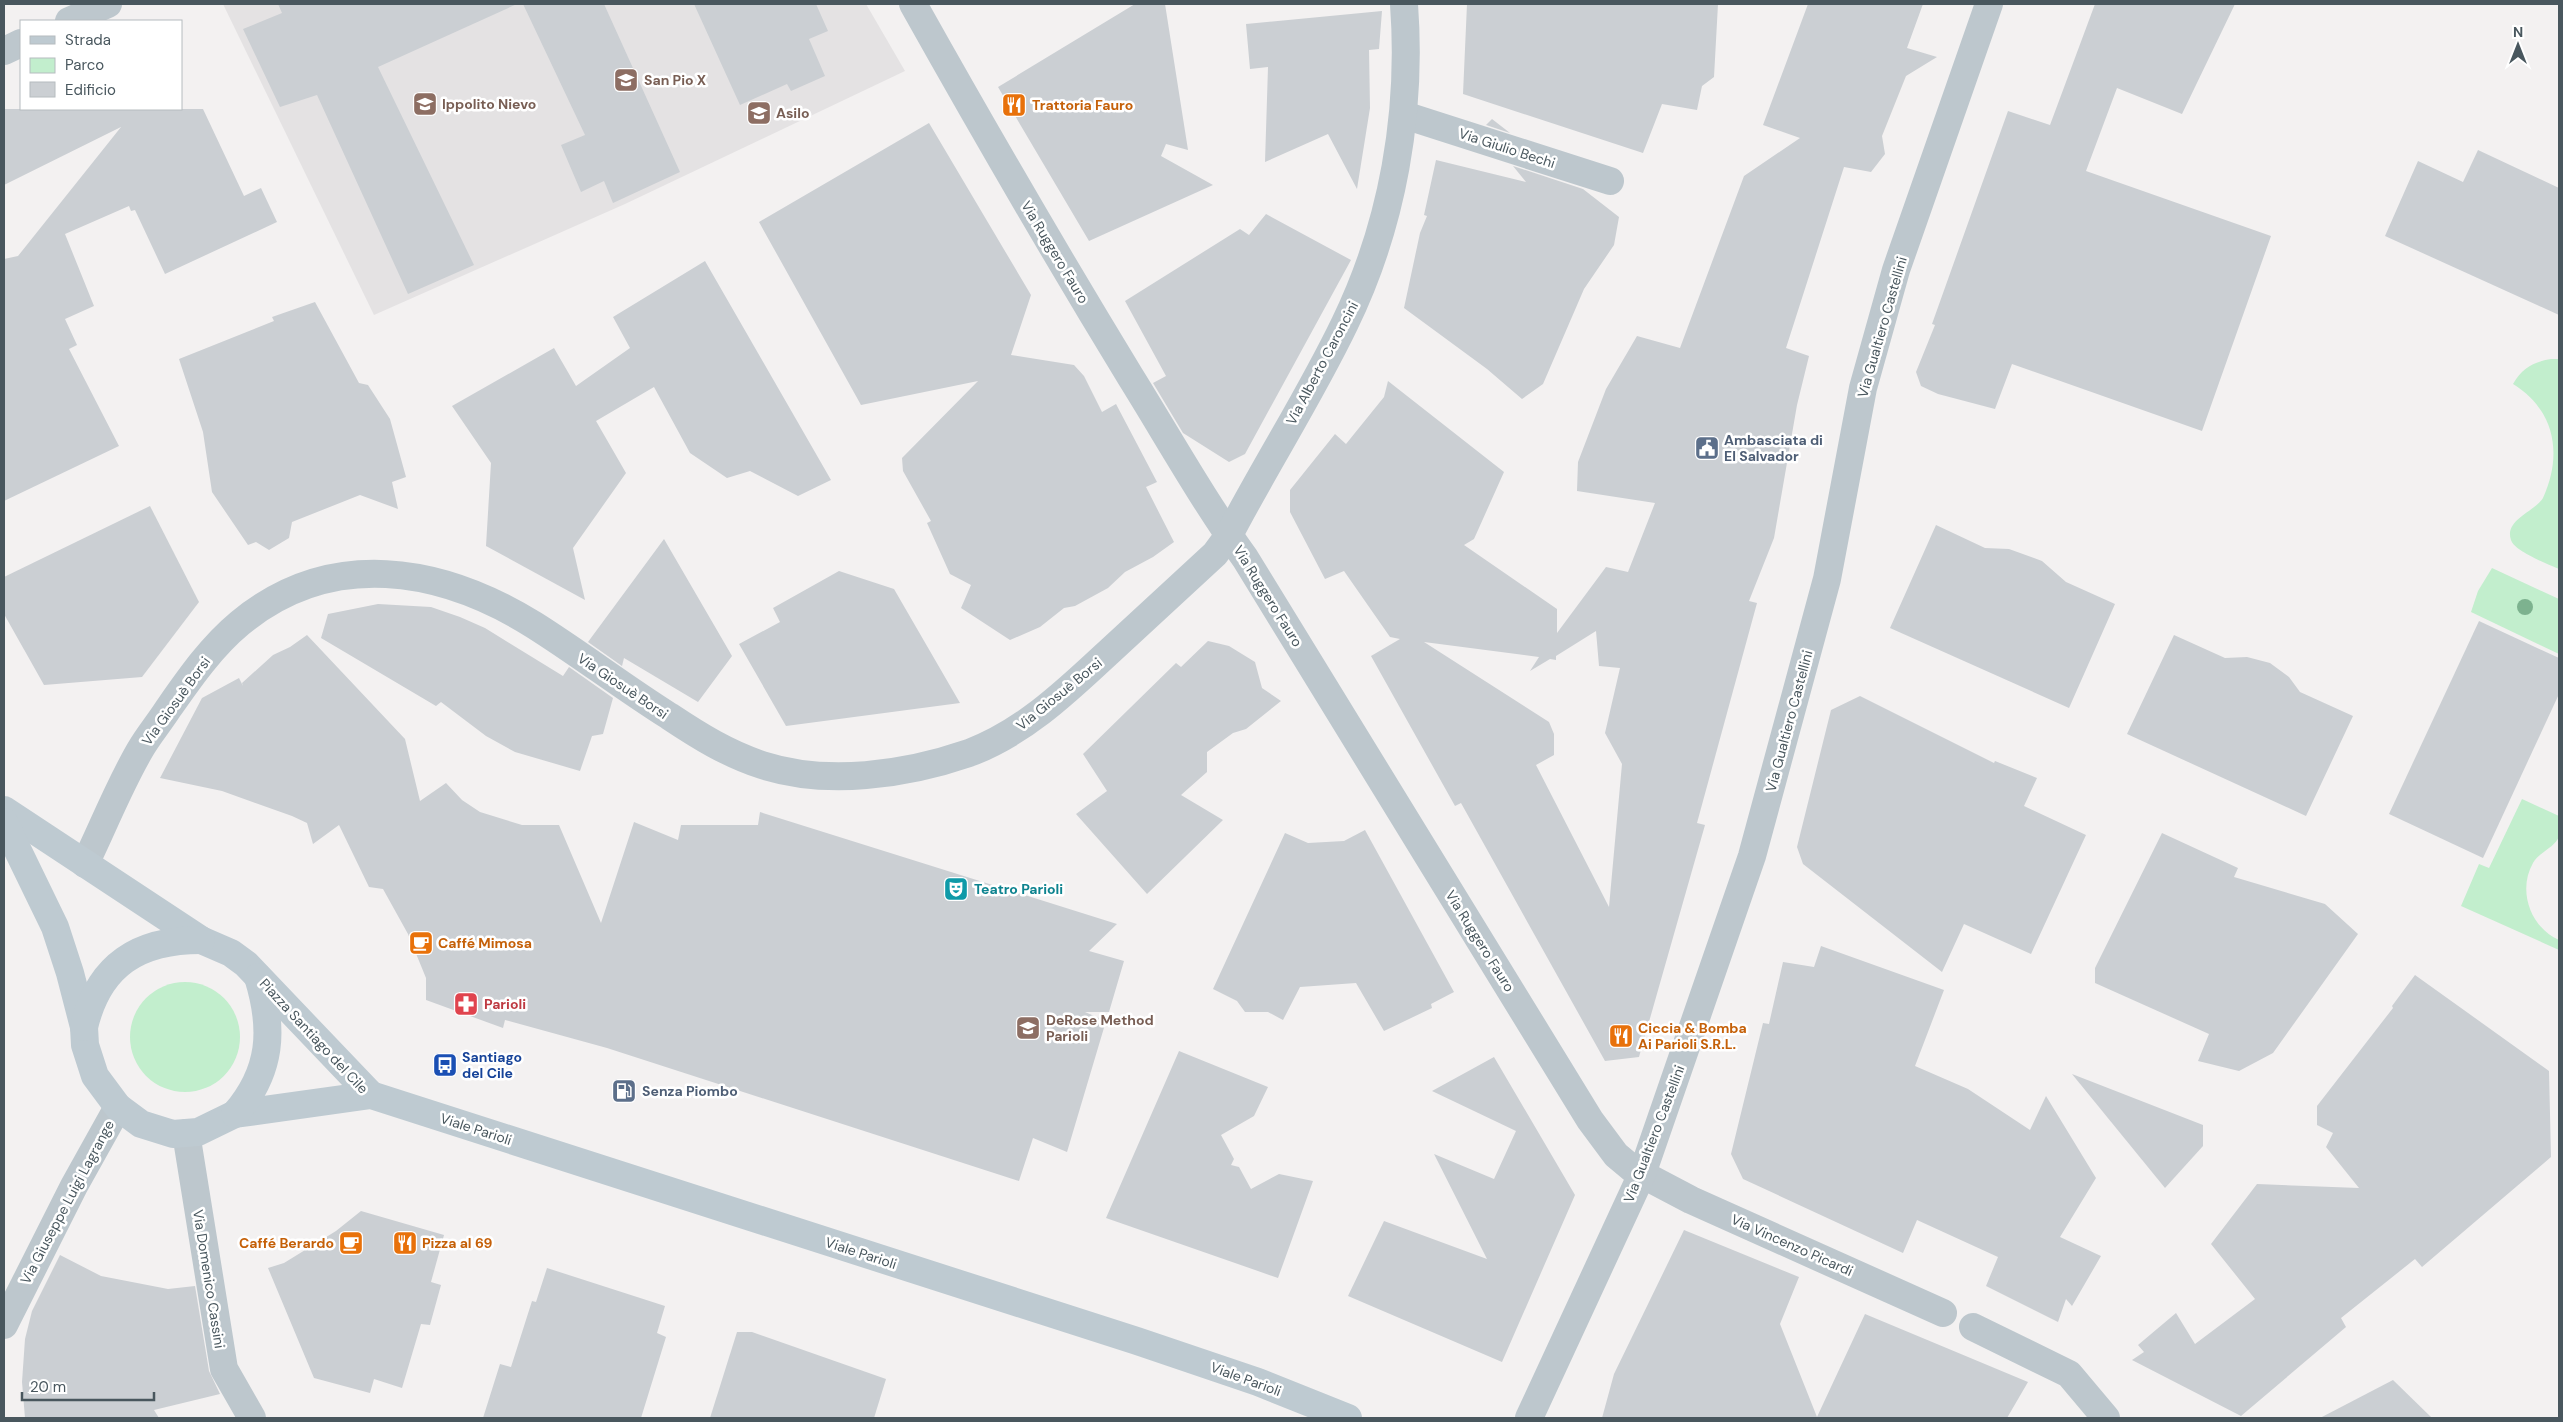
<svg xmlns="http://www.w3.org/2000/svg" width="2563" height="1422" font-family="'DM Sans',sans-serif">
<style>
.education{fill:#e4e2e3}
.green{fill:#c2eecd}
.building{fill:#cbcfd3;fill-rule:evenodd}
.lines{fill:none;stroke-linecap:round;stroke-linejoin:round}
.minor{stroke:#bdc7cd;stroke-width:28}
.secondary{stroke:#becad1;stroke-width:28}
.tree{fill:#7db28f}
.labels{text-anchor:middle;stroke-width:5;stroke-linejoin:round;paint-order:stroke}
.education-label{font-size:14px;font-weight:bold;fill:#785e54;stroke:#fff;text-anchor:start}
.food-label{font-size:14px;font-weight:bold;fill:#c56008;stroke:#fff;text-anchor:start}
.street-label{font-size:14px;fill:#49575e;stroke:#fff}
.service-label{font-size:14px;font-weight:bold;fill:#4e5e75;stroke:#fff;text-anchor:start}
.culture-label{font-size:14px;font-weight:bold;fill:#0d838f;stroke:#fff;text-anchor:start}
.health-label{font-size:14px;font-weight:bold;fill:#be3a42;stroke:#fff;text-anchor:start}
.transit-label{font-size:14px;font-weight:bold;fill:#164399;stroke:#fff;text-anchor:start}
</style>
<rect width="100%" height="100%" fill="#f3f1f1"/>
<polygon class="education" points="223,4 866,4 905,71 625,204 374,315"/>
<g class="green">
<path d="M 2551,359 L 2559,359 L 2559,569 C 2548,564 2514,551 2511,540 C 2504,520 2534,512 2543,498 C 2563,454 2555,410 2513,384 C 2522,368 2533,362 2551,359 Z"/>
<polygon points="2492,568 2559,599 2559,654 2471,612 2478,591"/>
<path d="M 2522,799 L 2559,816 C 2559,822 2561,830 2559,836 C 2556,847 2539,852 2533,863 C 2517,891 2531,928 2559,940 L 2559,950 L 2461,906 L 2479,864 L 2489,868 Z"/>
<circle cx="185" cy="1037" r="55"/>
</g>
<g class="building">
<polygon points="278,4 517,4 378,67 474,265 408,294 317,95 280,107 243,29 282,13"/>
<polygon points="523,4 604,4 680,172 613,203 604,181 581,192 561,145 585,135"/>
<polygon points="694,4 816,4 828,31 809,39 825,76 791,91 787,84 740,105"/>
<polygon points="1135,4 1165,4 1188,150 1166,144 1161,156 1213,185 1089,241 998,87"/>
<polygon points="1467,4 1718,4 1714,77 1702,86 1697,110 1662,104 1643,153 1463,94"/>
<path d="M 1808,4 L 1923,4 L 1907,48 L 1937,57 L 1906,76 L 1882,136 L 1885,154 L 1871,172 L 1844,167 L 1786,348 L 1809,356 L 1797,405 L 1774,538 L 1749,601 L 1757,603 L 1697,823 L 1705,825 L 1639,1057 L 1605,1061 L 1461,803 L 1455,806 L 1371,656 L 1400,639 L 1390,637 L 1344,571 L 1325,579 L 1290,512 L 1290,490 L 1335,434 L 1346,444 L 1384,397 L 1388,381 L 1504,472 L 1474,539 L 1464,545 L 1557,609 L 1557,633 L 1606,567 L 1628,572 L 1655,503 L 1577,491 L 1578,462 L 1606,389 L 1637,336 L 1680,348 L 1744,176 L 1800,138 L 1763,125 ZM 1596,631 L 1599,666 L 1620,668 L 1605,733 L 1622,764 L 1609,907 L 1536,765 L 1554,755 L 1554,734 L 1549,722 L 1424,642 L 1539,657 L 1530,671 L 1550,659 L 1556,660 L 1556,656 Z"/>
<polygon points="2095,4 2235,4 2182,114 2117,88 2086,171 2271,236 2202,431 2012,364 1995,409 1938,394 1921,386 1916,372 1935,325 1932,324 2008,111 2050,125"/>
<polygon points="1382,11 1379,49 1369,50 1370,108 1357,189 1328,134 1265,162 1268,67 1250,69 1246,24"/>
<polygon points="4,109 203,109 244,196 261,188 277,222 165,274 135,210 131,211 129,206 65,234 94,306 65,319 77,345 69,349 119,446 4,501 4,259 18,256 121,127 4,185"/>
<polygon points="1492,119 1510,133 1486,125"/>
<polygon points="929,123 1031,295 1011,355 1074,365 1084,376 1102,412 1116,404 1157,482 1146,487 1174,542 1153,557 1125,572 1108,588 1075,606 1064,608 1040,627 1010,640 961,608 971,585 950,574 927,523 931,521 903,471 902,458 978,381 861,405 759,222"/>
<polygon points="2478,150 2559,188 2559,315 2385,236 2418,161 2463,182"/>
<polygon points="1436,160 1526,182 1513,166 1583,189 1619,217 1614,245 1584,289 1543,384 1522,399 1487,369 1404,308 1420,233 1427,216 1424,215"/>
<polygon points="1266,214 1351,260 1245,454 1229,462 1183,433 1153,383 1166,376 1125,301 1240,229 1249,235"/>
<polygon points="705,261 831,480 798,496 750,471 727,478 690,453 654,387 596,421 626,473 573,548 585,600 486,546 491,463 452,406 554,348 576,386 630,348 613,317"/>
<polygon points="315,302 359,383 368,385 390,419 406,477 392,482 398,509 360,495 292,522 289,538 269,550 256,542 248,545 212,492 203,432 179,359 274,321 272,317"/>
<polygon points="150,506 199,602 142,677 44,685 4,614 4,577"/>
<polygon points="1936,525 1985,548 2009,549 2042,561 2066,582 2115,604 2069,708 1890,628"/>
<polygon points="664,539 732,656 698,702 624,658 622,666 588,642"/>
<polygon points="839,571 894,589 960,703 786,726 739,644 780,622 773,608"/>
<polygon points="378,604 431,607 460,617 485,628 563,676 569,667 613,698 603,734 592,736 580,771 515,752 486,736 441,702 436,706 321,638 328,614"/>
<polygon points="2479,621 2559,658 2559,694 2483,858 2389,814"/>
<polygon points="307,635 405,739 420,801 446,783 462,800 480,812 522,825 559,825 601,923 634,822 678,840 681,825 758,825 760,812 1117,924 1089,951 1124,961 1109,1012 1085,1012 1106,1021 1067,1152 1033,1138 1019,1181 607,1048 505,1020 503,1028 426,1000 426,978 408,934 383,889 369,887 339,825 313,844 307,823 292,816 222,791 160,778 202,698 239,678 243,686 242,683 273,655 290,647"/>
<polygon points="2174,635 2225,658 2247,657 2270,663 2289,677 2300,692 2353,716 2306,816 2127,734"/>
<polygon points="1208,641 1229,646 1255,662 1262,688 1281,701 1246,729 1233,733 1207,752 1207,772 1181,795 1223,820 1147,894 1076,814 1107,791 1083,754 1176,663 1181,667"/>
<polygon points="1860,696 1994,763 1995,761 2037,778 2024,806 2086,835 2031,954 1964,924 1942,972 1803,864 1797,847 1831,710"/>
<polygon points="1365,830 1454,992 1431,1004 1432,1008 1384,1031 1356,983 1300,987 1283,1020 1268,1012 1245,1012 1237,1001 1213,989 1285,833 1308,843 1344,841"/>
<polygon points="2162,833 2238,868 2234,877 2325,904 2358,934 2273,1053 2239,1071 2198,1061 2209,1034 2095,983 2095,968"/>
<polygon points="1821,946 1944,990 1915,1066 1968,1089 2030,1130 2046,1096 2096,1178 2060,1237 2101,1256 2072,1306 2066,1299 2058,1322 1986,1286 1998,1257 1917,1220 1903,1253 1743,1179 1731,1154 1763,1023 1769,1024 1783,962 1814,967"/>
<polygon points="2415,975 2549,1071 2551,1157 2422,1267 2415,1259 2341,1318 2346,1327 2241,1416 2132,1360 2144,1352 2138,1345 2176,1313 2195,1344 2255,1299 2211,1244 2257,1184 2359,1188 2326,1147 2333,1133 2317,1125 2317,1106 2393,1008 2392,1006"/>
<polygon points="1179,1051 1268,1087 1254,1116 1221,1135 1234,1159 1231,1165 1239,1167 1251,1189 1279,1174 1313,1181 1278,1278 1106,1218"/>
<polygon points="1494,1057 1575,1195 1502,1362 1348,1296 1384,1221 1487,1259 1434,1154 1494,1179 1516,1131 1432,1091"/>
<polygon points="2072,1074 2203,1125 2203,1146 2165,1188"/>
<polygon points="361,1211 444,1235 431,1282 441,1285 430,1325 421,1324 402,1388 374,1379 370,1393 314,1378 268,1268 284,1263 336,1231"/>
<polygon points="1684,1230 1799,1277 1780,1324 1817,1417 1865,1314 2028,1382 2007,1418 1602,1418 1614,1374"/>
<polygon points="60,1255 101,1276 168,1289 195,1286 209,1371 220,1394 154,1410 159,1418 25,1418 22,1382 25,1339 32,1311"/>
<polygon points="547,1268 665,1306 657,1333 666,1337 641,1418 483,1418 500,1364 511,1367 532,1301 536,1302"/>
<polygon points="737,1332 752,1332 886,1379 874,1418 710,1418"/>
<polygon points="2393,1380 2432,1418 2320,1418"/>
</g>
<g class="lines">
<g class="minor">
<path d="M 913,4 C 983,129 1055,253 1130,376 C 1168,437 1203,500 1245,558 L 1590,1120 L 1616,1155 L 1634,1170 L 1691,1200 L 1943,1313"/>
<polyline points="69,21 108,4"/>
<polyline points="4,51 21,43"/>
<polyline points="1404,115 1610,181"/>
<path d="M 85,864 C 103,827 119,786 140,750 C 148,736 159,723 168,709 C 189,679 211,647 240,623 C 331,548 441,567 534,625 C 580,654 623,687 669,716 C 699,736 728,754 762,765 C 827,786 905,775 969,753 C 1025,732 1068,690 1111,650 C 1146,618 1180,586 1215,554 L 1229,535 C 1266,464 1310,396 1345,323 C 1393,224 1412,113 1404,4"/>
<polyline points="186,1133 224,1369 252,1418"/>
<polyline points="4,1325 74,1186 118,1107"/>
<polyline points="1973,1327 2069,1374 2106,1418"/>
<polyline points="1529,1418 1642,1174 1752,856 1827,579 1863,388 1896,270 1989,4"/>
</g>
<g class="secondary">
<polyline points="4,810 201,940 231,953 246,964 371,1095"/>
<polyline points="4,822 55,927 70,973 84,1027 85,1045 95,1076 118,1107 141,1124 173,1134 198,1132 235,1114 371,1095 1137,1341 1258,1382 1348,1418"/>
<path d="M 84,1027 C 99,964 139,940 201,940"/>
<path d="M 235,1114 C 272,1071 274,1029 258,977"/>
</g>
</g>
<circle class="tree" cx="2525" cy="607" r="8"/>
<defs>
<symbol id="school-square" viewBox="-11 -11 22 22"><rect x="-9" y="-9" width="18" height="18" rx="4" fill="#8d6e63" stroke="#fff"/><path d="M0-5L7-2L0 1L-7-2ZM-4 1L0 2.5L4 1V4Q0 6-4 4Z" fill="#fff"/></symbol>
<symbol id="restaurant-square" viewBox="-11 -11 22 22"><rect x="-9" y="-9" width="18" height="18" rx="4" fill="#e8710a" stroke="#fff"/><path d="M-5-6h1v4h1v-4h1v4h1v-4h1v5L-1.5 .5V6h-2V.5L-5-1ZM5-6V6H3V1.5H1.5Q1.5-4 5-6Z" fill="#fff"/></symbol>
<symbol id="civic-square" viewBox="-11 -11 22 22"><rect x="-9" y="-9" width="18" height="18" rx="4" fill="#5c6f8a" stroke="#fff"/><path d="M-.6-6.5H3V-4.5H.6V-3L4-1V1h2V6H-6V1h2V-1L-.6-3ZM-1.2 2.5V6h2.4V2.5Z" fill="#fff"/></symbol>
<symbol id="theatre-square" viewBox="-11 -11 22 22"><rect x="-9" y="-9" width="18" height="18" rx="4" fill="#0f9aa8" stroke="#fff"/><path d="M-5-5.5Q0-4 5-5.5V0Q5 5 0 6Q-5 5-5 0ZM-3.3-2.5H-1v1.5H-3.3ZM1-2.5H3.3v1.5H1ZM-2.8 1Q0 5.5 2.8 1Z" fill="#fff"/></symbol>
<symbol id="cafe-square" viewBox="-11 -11 22 22"><rect x="-9" y="-9" width="18" height="18" rx="4" fill="#e8710a" stroke="#fff"/><path d="M-5.5-4.5H6V0H3Q3 3.5 0 3.5H-2.5Q-5.5 3.5-5.5 0ZM3-3.2v2h1.7v-2ZM-6 4.5H4V6H-6Z" fill="#fff"/></symbol>
<symbol id="pharmacy-square" viewBox="-11 -11 22 22"><rect x="-9" y="-9" width="18" height="18" rx="4" fill="#e0444e" stroke="#fff"/><path d="M-2-6h4v4h4v4h-4v4h-4v-4h-4v-4h4Z" fill="#fff"/></symbol>
<symbol id="university-square" viewBox="-11 -11 22 22"><rect x="-9" y="-9" width="18" height="18" rx="4" fill="#8d6e63" stroke="#fff"/><path d="M0-5L7-2L0 1L-7-2ZM-4 1L0 2.5L4 1V4Q0 6-4 4Z" fill="#fff"/></symbol>
<symbol id="bus-square" viewBox="-11 -11 22 22"><rect x="-9" y="-9" width="18" height="18" rx="4" fill="#1a4fb4" stroke="#fff"/><path d="M-5-6H5V4H4V6H2V4H-2V6H-4V4H-5ZM-3.5-4V0h7V-4ZM-3.5 1.2v1.5H-2V1.2ZM2 1.2v1.5H3.5V1.2Z" fill="#fff"/></symbol>
<symbol id="fuel-square" viewBox="-11 -11 22 22"><rect x="-9" y="-9" width="18" height="18" rx="4" fill="#5c6f8a" stroke="#fff"/><path d="M-5.5-6h7V0h2V4h1.3V-2.5L3-4.5l.8-.8L6-3V5H2.5V1h-1V6h-7ZM-4.2-4.7v3.2H.2V-4.7Z" fill="#fff"/></symbol>
</defs>
<g fill-rule="evenodd">
<use href="#school-square" x="612" y="66" width="28" height="28"/>
<use href="#school-square" x="411" y="90" width="28" height="28"/>
<use href="#restaurant-square" x="1000" y="91" width="28" height="28"/>
<use href="#school-square" x="745" y="99" width="28" height="28"/>
<use href="#civic-square" x="1693" y="434" width="28" height="28"/>
<use href="#theatre-square" x="942" y="875" width="28" height="28"/>
<use href="#cafe-square" x="407" y="929" width="28" height="28"/>
<use href="#pharmacy-square" x="452" y="990" width="28" height="28"/>
<use href="#university-square" x="1014" y="1014" width="28" height="28"/>
<use href="#restaurant-square" x="1607" y="1022" width="28" height="28"/>
<use href="#bus-square" x="431" y="1051" width="28" height="28"/>
<use href="#fuel-square" x="610" y="1077" width="28" height="28"/>
<use href="#cafe-square" x="337" y="1229" width="28" height="28"/>
<use href="#restaurant-square" x="391" y="1229" width="28" height="28"/>
</g>
<g class="labels">
<g class="education-label">
<text x="644" y="85">San Pio X</text>
<text x="442" y="109">Ippolito Nievo</text>
<text x="776" y="118">Asilo</text>
<text x="1046" y="1025">DeRose Method<tspan x="1046" dy="16">Parioli</tspan></text>
</g>
<g class="food-label">
<text x="1032" y="110">Trattoria Fauro</text>
<text x="438" y="948">Caffé Mimosa</text>
<text x="1638" y="1033">Ciccia &amp; Bomba<tspan x="1638" dy="16">Ai Parioli S.R.L.</tspan></text>
<text x="334" y="1248" text-anchor="end">Caffé Berardo</text>
<text x="422" y="1248">Pizza al 69</text>
</g>
<g class="street-label">
<text transform="translate(1507 148) rotate(18)" y="5">Via Giulio Bechi</text>
<text transform="translate(1055 252) rotate(59)" y="5">Via Ruggero Fauro</text>
<text transform="translate(1882 327) rotate(-74)" y="5">Via Gualtiero Castellini</text>
<text transform="translate(1322 363) rotate(-62)" y="5">Via Alberto Caroncini</text>
<text transform="translate(1268 596) rotate(58)" y="5">Via Ruggero Fauro</text>
<text transform="translate(623 686) rotate(34)" y="5">Via Giosuè Borsi</text>
<text transform="translate(1059 694) rotate(-39)" y="5">Via Giosuè Borsi</text>
<text transform="translate(176 701) rotate(-54)" y="5">Via Giosuè Borsi</text>
<text transform="translate(1789 721) rotate(-75)" y="5">Via Gualtiero Castellini</text>
<text transform="translate(1480 941) rotate(58)" y="5">Via Ruggero Fauro</text>
<text transform="translate(314 1036) rotate(47)" y="5">Piazza Santiago del Cile</text>
<text transform="translate(476 1129) rotate(18)" y="5">Viale Parioli</text>
<text transform="translate(1654 1134) rotate(-69)" y="5">Via Gualtiero Castellini</text>
<text transform="translate(67 1202) rotate(-62)" y="5">Via Giuseppe Luigi Lagrange</text>
<text transform="translate(1792 1245) rotate(24)" y="5">Via Vincenzo Picardi</text>
<text transform="translate(861 1253) rotate(18)" y="5">Viale Parioli</text>
<text transform="translate(209 1279) rotate(81)" y="5">Via Domenico Cassini</text>
<text transform="translate(1246 1379) rotate(20)" y="5">Viale Parioli</text>
</g>
<g class="service-label">
<text x="1724" y="445">Ambasciata di<tspan x="1724" dy="16">El Salvador</tspan></text>
<text x="642" y="1096">Senza Piombo</text>
</g>
<g class="culture-label">
<text x="974" y="894">Teatro Parioli</text>
</g>
<g class="health-label">
<text x="484" y="1009">Parioli</text>
</g>
<g class="transit-label">
<text x="462" y="1062">Santiago<tspan x="462" dy="16">del Cile</tspan></text>
</g>
</g>
<rect width="2563" height="1422" fill="none" stroke="#49575e" stroke-width="10"/>
<rect x="20" y="20" width="162" height="90" fill="#ffffff" stroke="#b6bcbf"/>
<rect x="30" y="36" width="25" height="8" fill="#becad1" stroke="#b6bcbf"/>
<text x="65" y="45" font-size="15" fill="#49575e">Strada</text>
<rect x="30" y="58" width="25" height="15" fill="#c2eecd" stroke="#b6bcbf"/>
<text x="65" y="70" font-size="15" fill="#49575e">Parco</text>
<rect x="30" y="82" width="25" height="15" fill="#cbcfd3" stroke="#b6bcbf"/>
<text x="65" y="95" font-size="15" fill="#49575e">Edificio</text>
<g transform="translate(2518 45)" stroke="#ffffff" stroke-width="4" paint-order="stroke">
<path d="M0-4L9 19L0 12L-9 19Z" fill="#49575e"/>
<text y="-8" font-size="14" font-weight="bold" text-anchor="middle" fill="#49575e">N</text>
</g>
<path d="M22 1392v8h132v-8" fill="none" stroke="#49575e" stroke-width="2.5"/>
<text x="30" y="1392" font-size="15" fill="#49575e" stroke="#ffffff" stroke-width="4" paint-order="stroke">20 m</text>
</svg>
